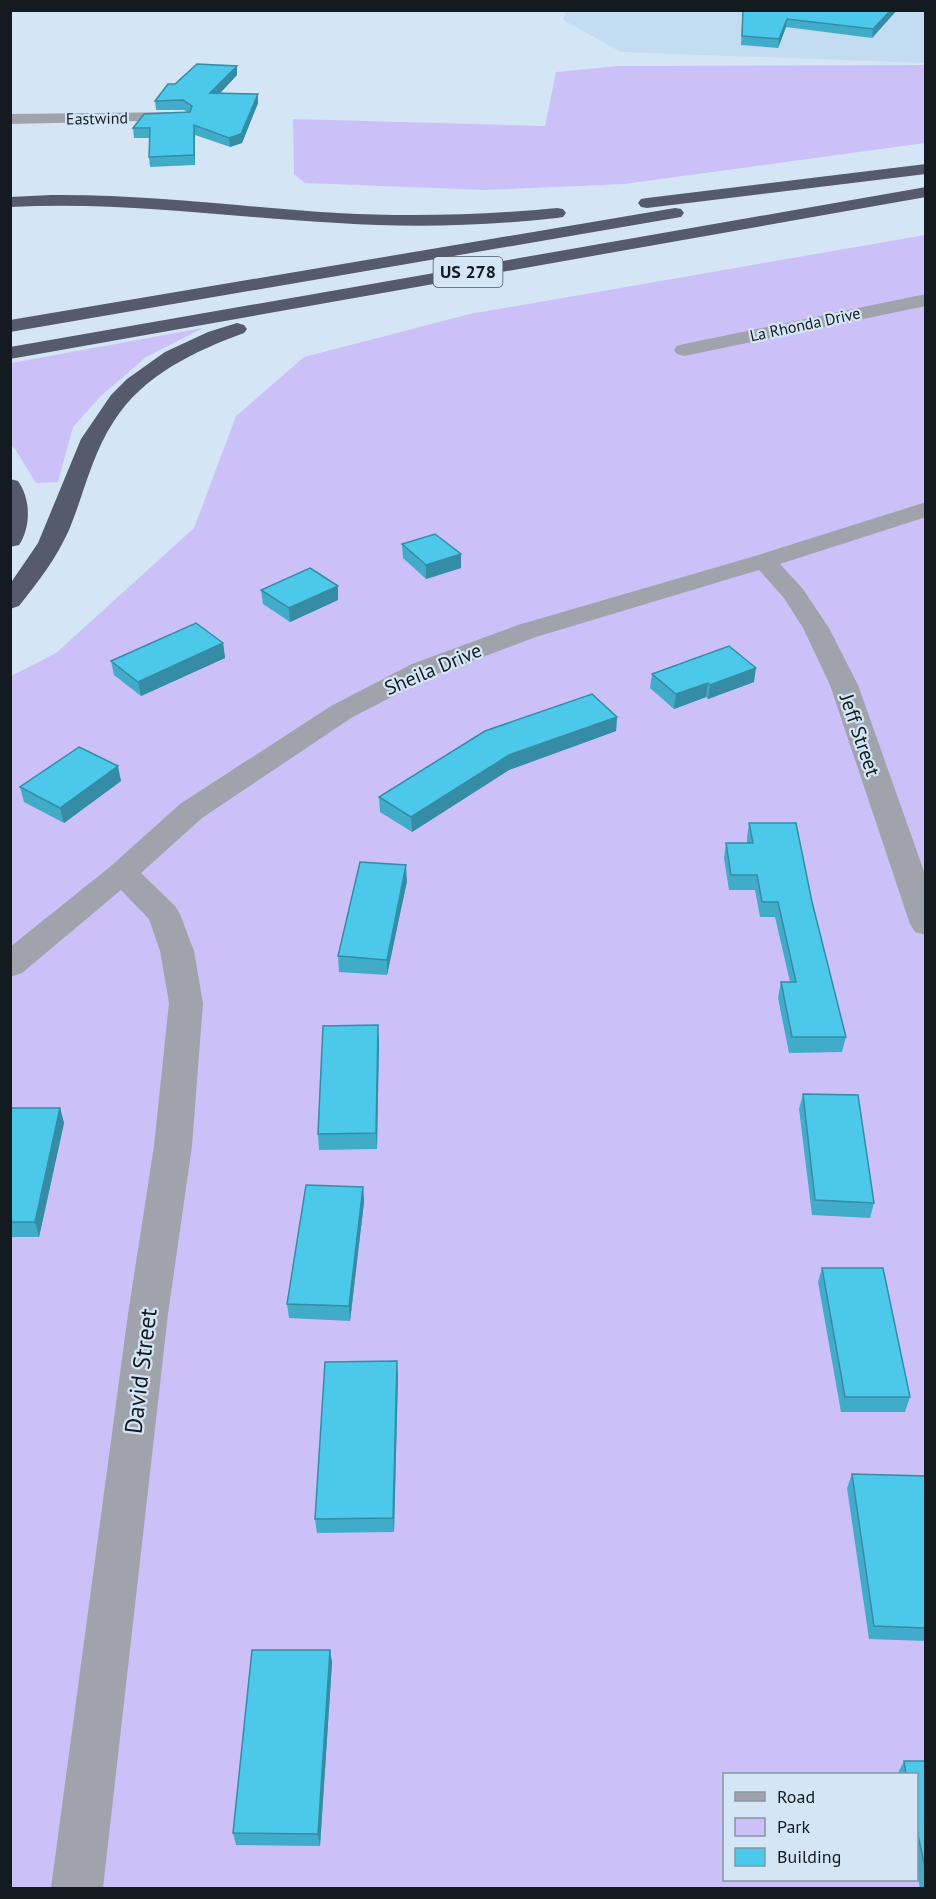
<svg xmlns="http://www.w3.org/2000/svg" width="936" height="1899" font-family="'PT Sans',sans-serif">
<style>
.built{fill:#c3dcf1}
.green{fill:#ccc0f8;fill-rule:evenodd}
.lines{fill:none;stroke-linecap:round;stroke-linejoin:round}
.minor{fill:#a0a3ac;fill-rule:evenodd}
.highway{fill:#555b6c;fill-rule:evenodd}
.wall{fill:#41acc9}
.shaded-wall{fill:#358ca4}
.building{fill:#4cc8ea;stroke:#358ca4;stroke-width:1.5}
.labels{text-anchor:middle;stroke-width:4.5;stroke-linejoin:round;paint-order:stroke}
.far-street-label{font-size:16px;fill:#141b20;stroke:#d4e6f6}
.shield{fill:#d4e6f6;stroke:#4e5860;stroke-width:1.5}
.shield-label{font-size:18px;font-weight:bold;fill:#141b20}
.street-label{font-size:20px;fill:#141b20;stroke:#d4e6f6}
.near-street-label{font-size:24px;fill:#141b20;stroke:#d4e6f6}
</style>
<rect width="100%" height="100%" fill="#d4e6f6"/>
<polygon class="built" points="566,10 925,11 925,63 621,52 563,20"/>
<g class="green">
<polygon points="925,65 925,143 624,184 485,190 305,183 294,174 293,119 545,126 556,72 619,66"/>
<path d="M 925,235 L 925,1888 L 11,1888 L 11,676 L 56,653 L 194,528 L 236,416 L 304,357 L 470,314 ZM 724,1774 L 916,1774 L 916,1880 L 724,1880 Z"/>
<polygon points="203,328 146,357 101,396 73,427 58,482 36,483 15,449 11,446 11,363"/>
</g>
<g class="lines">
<g class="minor">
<polygon points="183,112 189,114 191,117 189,120 10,124 10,114"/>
<polygon points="926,294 926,306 684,356 677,354 674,350 677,346 684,344"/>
<polygon points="926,502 926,517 780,564 803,589 829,628 858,685 926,877 926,935 915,932 910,924 830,685 803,628 784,598 759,570 536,637 432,676 351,718 202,818 141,873 175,906 180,914 194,951 203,1003 192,1146 168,1314 103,1888 51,1888 128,1314 154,1146 169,1003 160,951 149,919 121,890 22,973 10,977 10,947 111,866 180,804 331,706 412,664 518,625 755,556"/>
</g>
<g class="highway">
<polygon points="926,164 926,174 647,208 641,207 638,203 641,199 647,198"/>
<polygon points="926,187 926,197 10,359 10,347"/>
<path d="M 51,195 C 148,194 242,207 338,213 C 411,217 484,215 557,208 L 563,209 L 566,213 L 563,217 L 557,218 C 484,226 411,228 338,223 C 228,217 121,201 10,207 L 10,197 Z"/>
<polygon points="675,208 681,209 684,213 681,217 10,332 10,320"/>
<path d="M 237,323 L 244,325 L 247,329 L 244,333 C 195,351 143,375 114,421 C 92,454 84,494 69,530 C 56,559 38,582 19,606 L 10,609 L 10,584 L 38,543 L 81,439 L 111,395 L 127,379 L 165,352 L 208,332 Z"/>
<path d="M 10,479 L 18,481 C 31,499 31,527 19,545 L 10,547 Z"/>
</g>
</g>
<g class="wall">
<polygon points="743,10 897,10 872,38 786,27 778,48 741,45"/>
<polygon points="237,75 220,93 258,94 258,103 242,143 230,147 195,135 195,165 150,167 149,157 150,138 134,138 133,128 187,112 184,110 156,110 155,101 175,84"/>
<polygon points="402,544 461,568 426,579 403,558"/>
<polygon points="338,586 338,600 290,622 263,604 261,590"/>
<polygon points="223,643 225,658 141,696 114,675 111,661"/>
<polygon points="652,674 754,682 708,699 706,697 674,709 650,688"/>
<polygon points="617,717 616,731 509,770 412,832 380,812 379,797"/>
<polygon points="121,781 64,823 24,802 20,787"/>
<polygon points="749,823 812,902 846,1037 842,1052 789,1053 778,998 781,982 790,982 775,917 760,917 755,890 729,890 724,858 726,843 747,843 747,838"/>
<polygon points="407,881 387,975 339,972 338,956"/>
<polygon points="379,1040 377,1149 319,1150 318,1134"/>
<polygon points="803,1094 874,1203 870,1218 812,1215 799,1109"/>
<polygon points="10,1108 60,1108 64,1123 39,1237 10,1237"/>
<polygon points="363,1187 364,1202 350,1321 289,1318 287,1304"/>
<polygon points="822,1268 910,1397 905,1412 841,1412 818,1282"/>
<polygon points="398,1375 394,1532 317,1533 315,1519"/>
<polygon points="852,1474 925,1476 926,1641 869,1639 847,1488"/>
<polygon points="330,1650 332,1663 320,1846 236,1845 233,1833"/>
<polygon points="904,1761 926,1761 926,1888 920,1888 916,1870 916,1774 898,1774 898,1773"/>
</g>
<g class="shaded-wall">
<polygon points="891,10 897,10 872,38 873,29"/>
<polygon points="787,19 786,27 778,48 779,39"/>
<polygon points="237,66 237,75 211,103 210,93"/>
<polygon points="258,94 258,103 242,143 230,147 229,138"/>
<polygon points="194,125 195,135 195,165 194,155"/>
<polygon points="461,554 461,568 426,579 426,565"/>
<polygon points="338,586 338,600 290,622 289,608"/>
<polygon points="223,643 225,658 141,696 138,682"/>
<polygon points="756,668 754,682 708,699 710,685"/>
<polygon points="708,683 706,697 674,709 676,694"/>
<polygon points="617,717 616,731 509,770 412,832 411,817 509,755"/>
<polygon points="118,766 121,781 64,823 60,808"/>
<polygon points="406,865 407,881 387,975 387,960"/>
<polygon points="378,1025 379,1040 377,1149 376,1133"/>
<polygon points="60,1108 64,1123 39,1237 35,1222"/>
<polygon points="363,1187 364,1202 350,1321 349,1306"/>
<polygon points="397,1361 398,1375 394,1532 393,1518"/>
<polygon points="330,1650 332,1663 320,1846 318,1834"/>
</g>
<g class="building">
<polygon points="743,10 891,10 873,29 787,19 779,39 742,36"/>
<polygon points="197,64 237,66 210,93 258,94 241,134 229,138 194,125 194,155 149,157 150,128 133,128 144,114 190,112 192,106 183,100 155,101 168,84 175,84"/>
<polygon points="435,534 461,554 426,565 402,544"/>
<polygon points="310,568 338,586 289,608 261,590"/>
<polygon points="196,623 223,643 138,682 111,661"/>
<polygon points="729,646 756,668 710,685 708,683 676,694 652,674"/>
<polygon points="592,694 617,717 509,755 411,817 379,797 485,731"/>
<polygon points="79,747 118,766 60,808 20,787"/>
<polygon points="749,823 796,823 812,902 846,1037 792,1037 781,982 796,982 778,902 762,902 757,875 731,875 726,843 753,843"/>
<polygon points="360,862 406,865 387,960 338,956"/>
<polygon points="378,1025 376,1133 318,1134 323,1026"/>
<polygon points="803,1094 858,1095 874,1203 815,1200"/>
<polygon points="10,1108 60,1108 35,1222 10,1222"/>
<polygon points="306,1185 363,1187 349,1306 287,1304"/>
<polygon points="822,1268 883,1268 910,1397 845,1397"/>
<polygon points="397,1361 393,1518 315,1519 325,1362"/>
<polygon points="852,1474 925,1476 926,1628 874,1626"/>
<polygon points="252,1650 330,1650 318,1834 233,1833"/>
<polygon points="904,1761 926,1761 926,1872 916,1826 916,1774 906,1774"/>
</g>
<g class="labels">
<g class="far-street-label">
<text transform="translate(97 118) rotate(-1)" y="6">Eastwind</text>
<text transform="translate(805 324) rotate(-12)" y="6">La Rhonda Drive</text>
</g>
<rect class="shield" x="433.5" y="257" width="69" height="30" rx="4.5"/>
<g class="shield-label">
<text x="468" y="278">US 278</text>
</g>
<g class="street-label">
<text transform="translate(433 669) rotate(-23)" y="7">Sheila Drive</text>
<text transform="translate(860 735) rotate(71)" y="7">Jeff Street</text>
</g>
<g class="near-street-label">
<text transform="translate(141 1371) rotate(-83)" y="8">David Street</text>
</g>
</g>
<rect width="936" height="1899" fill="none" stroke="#141b20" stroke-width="24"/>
<rect x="723" y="1773" width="195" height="108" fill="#d4e6f6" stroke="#8795a0" stroke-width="1.5"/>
<rect x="735" y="1792" width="30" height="9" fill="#a0a3ac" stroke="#8795a0" stroke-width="1.5"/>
<text x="777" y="1803" font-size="18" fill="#141b20">Road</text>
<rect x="735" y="1818" width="30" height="18" fill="#ccc0f8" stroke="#8795a0" stroke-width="1.5"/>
<text x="777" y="1833" font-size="18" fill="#141b20">Park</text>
<rect x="735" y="1848" width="30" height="18" fill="#4cc8ea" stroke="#8795a0" stroke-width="1.5"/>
<text x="777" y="1863" font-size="18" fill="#141b20">Building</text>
</svg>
